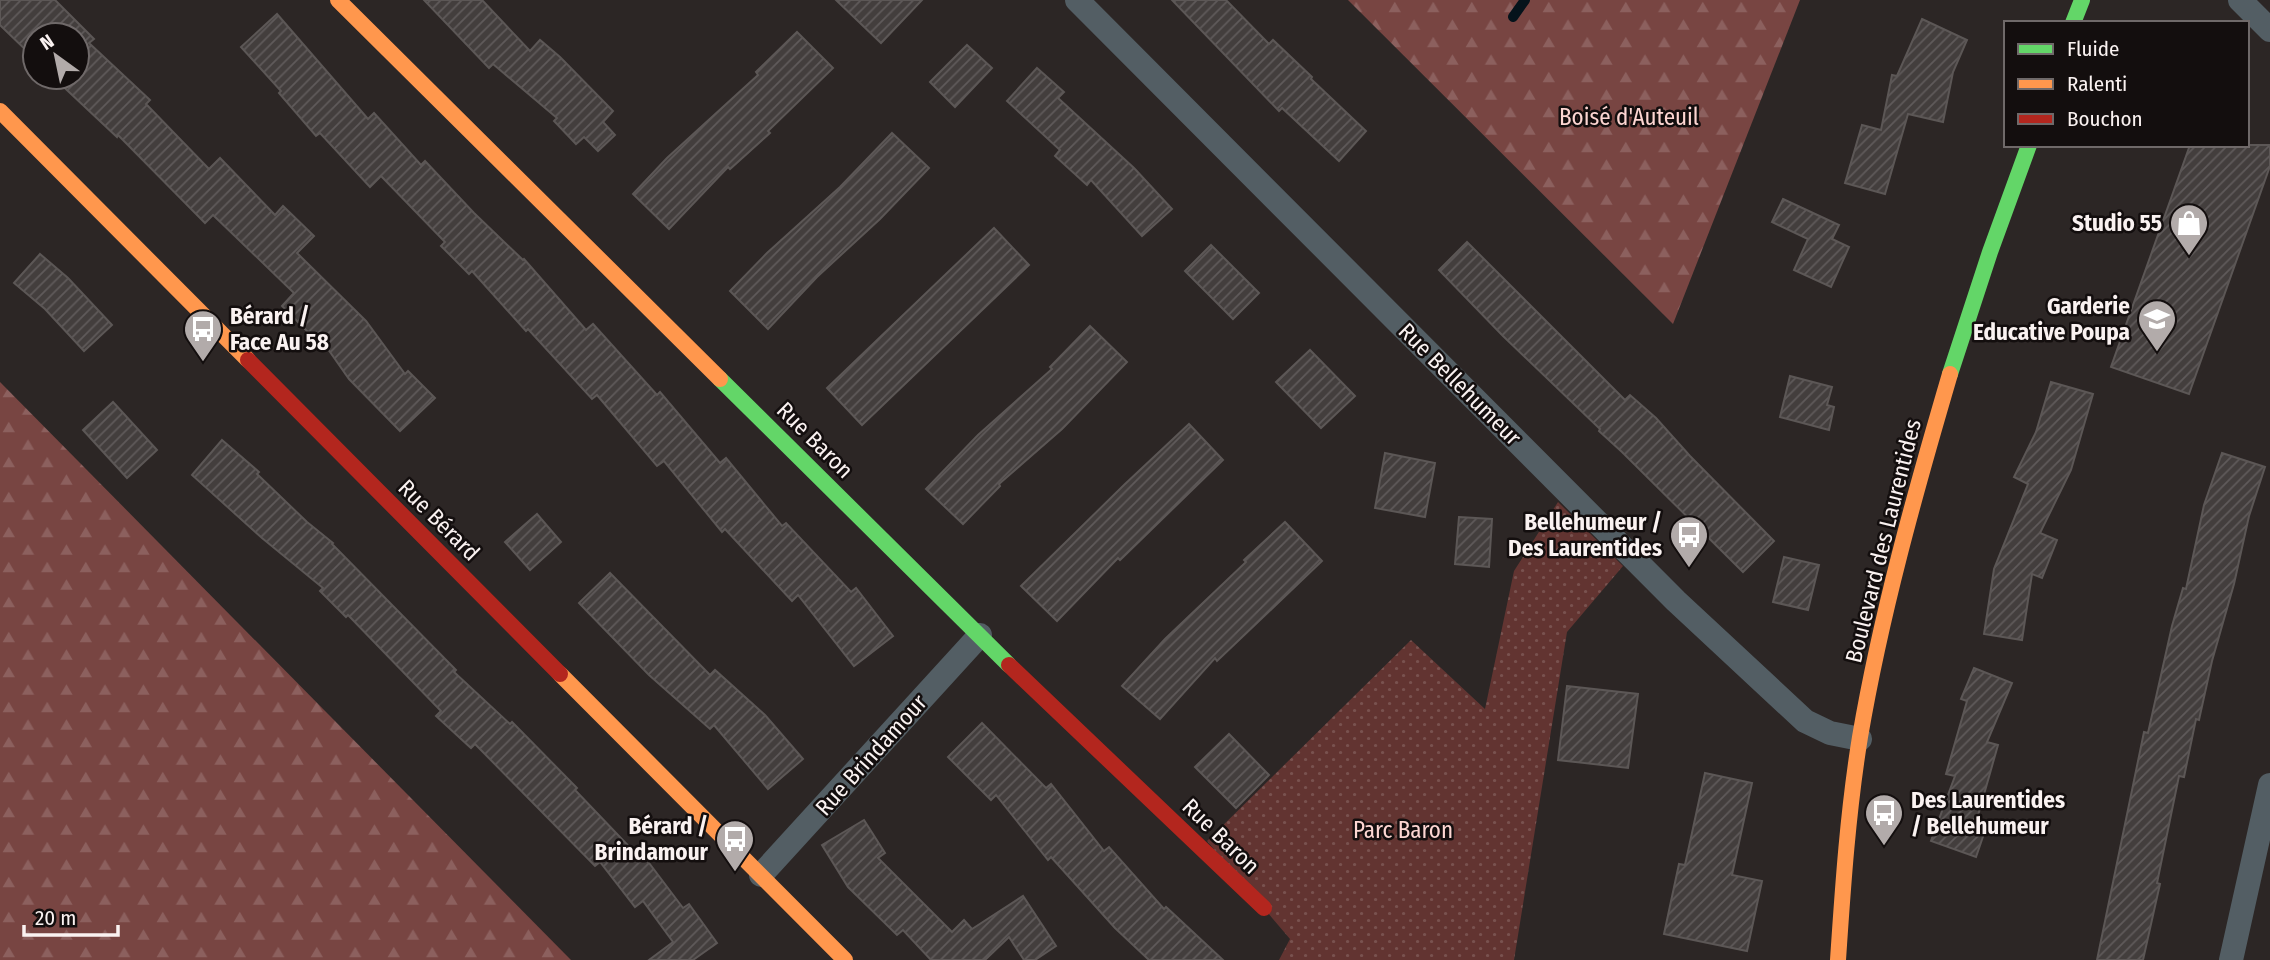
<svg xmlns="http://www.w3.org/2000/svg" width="2270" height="960" font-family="'Fira Sans Condensed',sans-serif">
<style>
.forest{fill:url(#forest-firs)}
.park{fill:url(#park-dots)}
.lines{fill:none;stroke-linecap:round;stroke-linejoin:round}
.stream{stroke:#05131b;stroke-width:10}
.building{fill:url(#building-hatch);stroke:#5c5756;stroke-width:2}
.street{stroke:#535e64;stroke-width:24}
.fast{stroke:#63d668;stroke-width:16}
.slow{stroke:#ff974d;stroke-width:16}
.jam{stroke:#b3261e;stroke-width:16}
.labels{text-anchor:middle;stroke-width:5;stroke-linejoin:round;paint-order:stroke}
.park-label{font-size:23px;fill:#fdd6d2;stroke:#130e0e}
.poi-label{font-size:23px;font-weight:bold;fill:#faf2f1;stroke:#130e0e;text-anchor:end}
.street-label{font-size:23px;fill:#faf2f1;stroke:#130e0e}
</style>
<defs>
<pattern id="forest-firs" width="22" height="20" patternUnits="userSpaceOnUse" patternTransform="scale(1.75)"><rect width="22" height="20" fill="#784542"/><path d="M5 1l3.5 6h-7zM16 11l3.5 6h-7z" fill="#8c605e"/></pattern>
<pattern id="park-dots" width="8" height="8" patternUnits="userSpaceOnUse" patternTransform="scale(1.75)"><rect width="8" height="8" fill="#623431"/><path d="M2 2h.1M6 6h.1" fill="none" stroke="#79524f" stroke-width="1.8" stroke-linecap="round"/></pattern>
<pattern id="building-hatch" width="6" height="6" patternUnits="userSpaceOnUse" patternTransform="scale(1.75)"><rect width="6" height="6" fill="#433e3d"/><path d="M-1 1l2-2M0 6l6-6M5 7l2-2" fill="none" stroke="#5f5a5a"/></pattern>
</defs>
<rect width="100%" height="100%" fill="#2c2625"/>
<g class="forest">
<polygon points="1348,0 1800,0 1673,324"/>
<polygon points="0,382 571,960 0,960"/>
</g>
<polygon class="park" points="1558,502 1623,566 1567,632 1514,960 1279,960 1290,939 1207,841 1411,640 1485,709 1514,571"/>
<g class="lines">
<polyline class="stream" points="1513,17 1525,0"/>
</g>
<g class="building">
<polygon points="0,0 55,0 94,39 89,43 150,100 146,104 209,169 220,158 275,215 283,206 314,236 297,253 366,321 405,374 408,371 435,398 400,431 349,379 316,332 312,336 282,306 294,293 213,215 205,223 118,135 117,137 53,77 77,77 77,35 35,35 35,59 0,25"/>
<polygon points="424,0 482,0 530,51 540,40 560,57 613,111 603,122 615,135 598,151 584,137 576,144 554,121 557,118 493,64 489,68"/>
<polygon points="836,0 922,0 881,43"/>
<polygon points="1172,0 1226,0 1269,44 1273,40 1312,77 1311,79 1366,131 1339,161 1282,108 1279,111"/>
<polygon points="277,14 368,119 374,113 421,165 425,161 474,213 523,260 524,259 586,330 593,324 657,395 660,392 720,463 726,458 782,526 786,523 851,592 856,588 893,636 854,666 798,595 792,601 725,529 722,532 664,461 657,466 597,395 592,399 528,329 526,331 472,271 469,274 441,246 445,242 381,176 370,187 320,133 316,136 279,93 281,91 241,47"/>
<polygon points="1922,19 1967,40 1953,72 1943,122 1908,114 1885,194 1845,183 1862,125 1881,130 1892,75 1897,76"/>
<polygon points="797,32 833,68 768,131 770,133 730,169 728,167 669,229 633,194 667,158 758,75 756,72"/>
<polygon points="967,45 992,68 955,107 930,82"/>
<polygon points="1037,68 1064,92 1058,98 1134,168 1172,209 1142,236 1091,180 1087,185 1055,156 1060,150 1007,101"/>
<polygon points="892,133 929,168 880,219 817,277 768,329 730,291 767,253 840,187"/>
<polygon points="2190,145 2270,145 2270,166 2189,394 2111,367"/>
<polygon points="1783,199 1839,225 1832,239 1849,247 1831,287 1794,270 1808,239 1772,222"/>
<polygon points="994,228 1029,265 862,425 827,388"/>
<polygon points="1467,242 1625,400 1630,395 1656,418 1690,456 1774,541 1743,572 1622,452 1599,431 1600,429 1503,336 1439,270"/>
<polygon points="1211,245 1259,293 1233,319 1185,271"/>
<polygon points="40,254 68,278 112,325 84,351 45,309 14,283"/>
<polygon points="1090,326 1127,362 1062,429 999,484 1000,486 963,524 926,489 978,435 1052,369 1050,367"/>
<polygon points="1310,350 1355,396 1321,428 1276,382"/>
<polygon points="1790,376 1832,387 1827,405 1834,407 1829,430 1780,417"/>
<polygon points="2051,382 2093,394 2071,470 2040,533 2057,540 2042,578 2032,574 2022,640 1984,634 1994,569 2028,484 2014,477 2036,432"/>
<polygon points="113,402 157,450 127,478 83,430"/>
<polygon points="1189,424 1223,460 1120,560 1118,558 1057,621 1021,586 1124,485"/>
<polygon points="222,440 259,472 257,474 307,522 333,543 332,544 456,670 454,672 510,724 512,722 577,788 575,790 639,857 643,855 683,908 689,904 717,943 693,960 649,960 673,942 643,901 635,907 600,862 595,866 475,744 471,748 436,716 441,711 348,615 346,617 320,591 323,588 262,538 192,475"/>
<polygon points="1385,453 1435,463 1425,517 1375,508"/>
<polygon points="2222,453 2265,467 2249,516 2234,584 2212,661 2199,720 2196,719 2184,777 2179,776 2157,883 2160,884 2143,960 2097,960 2144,732 2148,733 2172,626 2183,588 2186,589 2204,505"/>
<polygon points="537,514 561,542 530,570 505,542"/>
<polygon points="1459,517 1492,519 1489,567 1455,564"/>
<polygon points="1285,522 1322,561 1217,661 1215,658 1160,719 1122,686 1165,639 1246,562 1244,560"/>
<polygon points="1784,557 1819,565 1808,610 1773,602"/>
<polygon points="610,573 710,675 715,670 765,715 803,759 768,789 714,725 710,729 649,675 579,603"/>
<polygon points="1974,668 2012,683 1987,742 1998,745 1977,819 1988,822 1976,857 1931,841 1955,776 1946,774 1967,701 1961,699"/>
<polygon points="1567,686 1638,694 1628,768 1558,760"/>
<polygon points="982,723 1046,788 1051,784 1104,851 1109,847 1164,909 1166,907 1223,960 1149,960 1115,928 1051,857 1048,860 996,795 991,800 948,757"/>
<polygon points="1229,734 1269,775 1236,808 1195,767"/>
<polygon points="1705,773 1752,783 1732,875 1762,881 1747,951 1664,934 1679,864 1685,865"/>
<polygon points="864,820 885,853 878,858 952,932 964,920 972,929 1023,896 1056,946 1035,960 1024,960 1009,937 985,960 931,960 903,930 897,935 848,887 822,845"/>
</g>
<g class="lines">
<g class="street">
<polyline points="1077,0 1676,601 1805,721 1830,733 1860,739"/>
<polyline points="2240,0 2270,30"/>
<polyline points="761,875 980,635"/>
<polyline points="2231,960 2270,785"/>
</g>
<g class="fast">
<polyline points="2073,23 2082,0"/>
<polyline points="1950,374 1990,252 2029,145"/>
<polyline points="720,379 1009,665"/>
</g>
<g class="slow">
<polyline points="338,0 720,379"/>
<polyline points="0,111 248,360"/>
<polyline points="560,674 845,960"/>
<path d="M 1838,960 C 1843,885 1848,811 1860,737 C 1881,614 1915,493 1950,374"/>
</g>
<g class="jam">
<polyline points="248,360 560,674"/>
<polyline points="1009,665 1264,908"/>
</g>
</g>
<defs>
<symbol id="shop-pin" viewBox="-11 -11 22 30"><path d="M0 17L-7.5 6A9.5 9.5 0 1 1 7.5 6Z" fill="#b2abaa" stroke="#130e0e"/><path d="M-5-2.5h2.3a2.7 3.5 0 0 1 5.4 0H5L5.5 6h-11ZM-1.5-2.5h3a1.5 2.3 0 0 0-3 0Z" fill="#fff"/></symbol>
<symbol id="school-pin" viewBox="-11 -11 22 30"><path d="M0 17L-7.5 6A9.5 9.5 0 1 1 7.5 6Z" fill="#b2abaa" stroke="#130e0e"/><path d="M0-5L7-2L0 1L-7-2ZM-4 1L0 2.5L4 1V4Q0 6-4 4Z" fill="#fff"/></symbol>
<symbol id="bus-pin" viewBox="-11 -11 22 30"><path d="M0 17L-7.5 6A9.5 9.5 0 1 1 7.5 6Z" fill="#b2abaa" stroke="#130e0e"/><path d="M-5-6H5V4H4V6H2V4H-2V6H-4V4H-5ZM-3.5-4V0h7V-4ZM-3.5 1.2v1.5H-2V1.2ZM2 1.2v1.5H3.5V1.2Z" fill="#fff"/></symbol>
</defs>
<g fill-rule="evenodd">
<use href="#shop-pin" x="2167" y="201" width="44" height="60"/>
<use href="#school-pin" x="2135" y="297" width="44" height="60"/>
<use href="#bus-pin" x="181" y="307" width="44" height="60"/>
<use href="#bus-pin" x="1667" y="513" width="44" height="60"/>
<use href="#bus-pin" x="1862" y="791" width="44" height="60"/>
<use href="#bus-pin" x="713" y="817" width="44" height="60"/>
</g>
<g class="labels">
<g class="park-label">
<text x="1629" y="125">Boisé d'Auteuil</text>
<text x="1403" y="838">Parc Baron</text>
</g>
<g class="poi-label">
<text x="2162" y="231">Studio 55</text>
<text x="2130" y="314">Garderie<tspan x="2130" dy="26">Educative Poupa</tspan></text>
<text x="230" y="324" text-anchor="start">Bérard /<tspan x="230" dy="26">Face Au 58</tspan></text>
<text x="1662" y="530">Bellehumeur /<tspan x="1662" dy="26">Des Laurentides</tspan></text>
<text x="1911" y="808" text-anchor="start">Des Laurentides<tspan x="1911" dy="26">/ Bellehumeur</tspan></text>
<text x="708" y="834">Bérard /<tspan x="708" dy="26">Brindamour</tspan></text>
</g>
<g class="street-label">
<text transform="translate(1460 384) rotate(45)" y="8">Rue Bellehumeur</text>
<text transform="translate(815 440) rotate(45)" y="8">Rue Baron</text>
<text transform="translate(439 520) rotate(45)" y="8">Rue Bérard</text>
<text transform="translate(1883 541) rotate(-76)" y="8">Boulevard des Laurentides</text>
<text transform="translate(871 755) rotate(-48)" y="8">Rue Brindamour</text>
<text transform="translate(1221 836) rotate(44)" y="8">Rue Baron</text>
</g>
</g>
<rect x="2004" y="21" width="245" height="126" fill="#130e0e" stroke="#6f6969" stroke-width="2"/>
<rect x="2018" y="44" width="35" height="10" fill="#63d668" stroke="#6f6969" stroke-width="2"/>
<text x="2067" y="56" font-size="21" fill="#faf2f1">Fluide</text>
<rect x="2018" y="79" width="35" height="10" fill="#ff974d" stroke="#6f6969" stroke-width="2"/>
<text x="2067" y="91" font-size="21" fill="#faf2f1">Ralenti</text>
<rect x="2018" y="114" width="35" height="10" fill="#b3261e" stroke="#6f6969" stroke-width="2"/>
<text x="2067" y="126" font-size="21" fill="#faf2f1">Bouchon</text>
<g transform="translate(56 56) rotate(327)"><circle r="33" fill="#130e0e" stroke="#6f6969" stroke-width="2"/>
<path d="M0-5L12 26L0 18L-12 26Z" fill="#b2abaa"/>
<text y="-10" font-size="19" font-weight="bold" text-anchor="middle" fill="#faf2f1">N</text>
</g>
<path d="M24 925v10h94v-10" fill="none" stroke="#faf2f1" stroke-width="3.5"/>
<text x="35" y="925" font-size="21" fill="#faf2f1" stroke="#130e0e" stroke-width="5" paint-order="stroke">20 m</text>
</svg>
